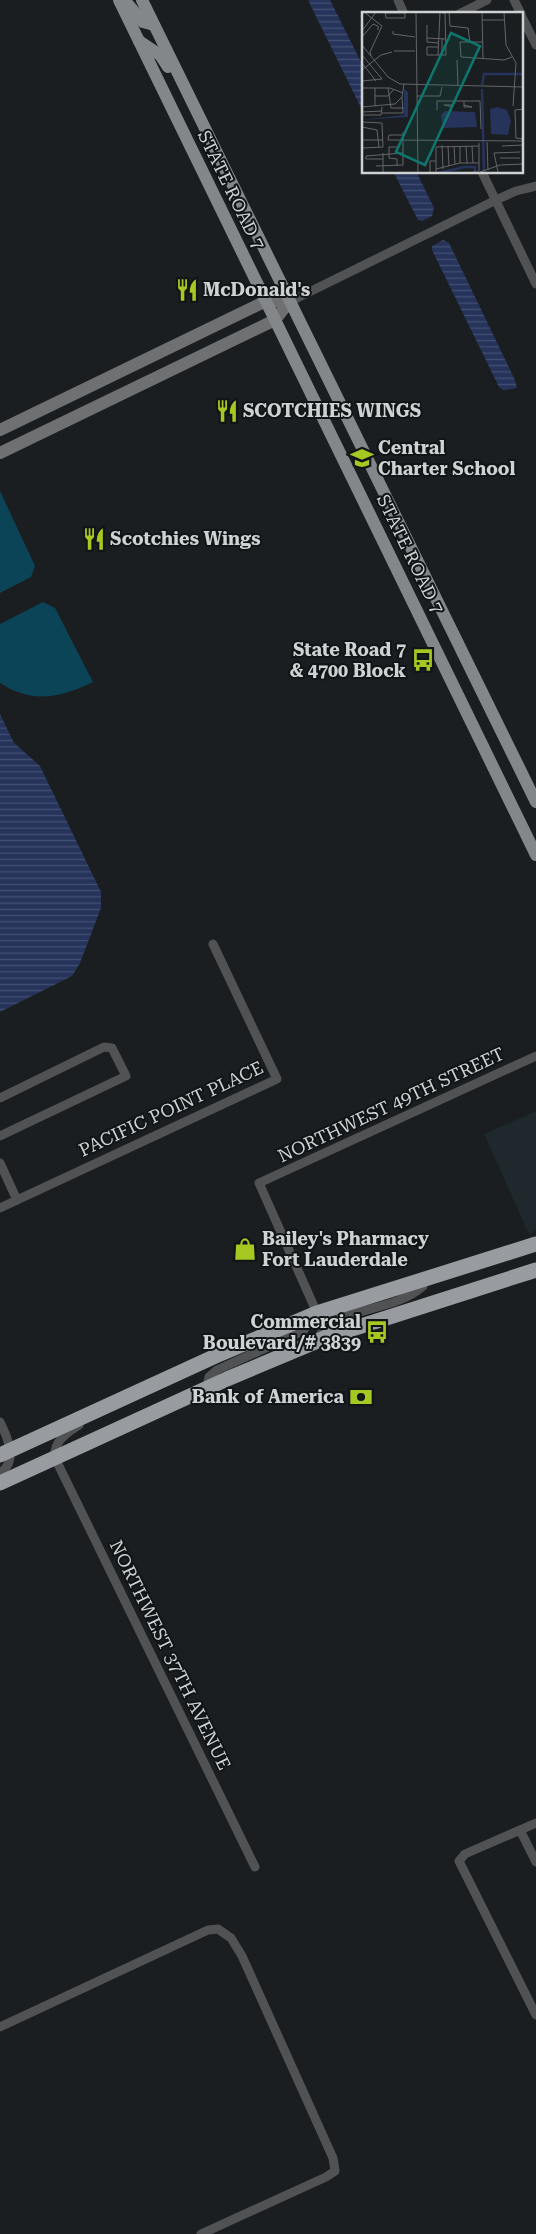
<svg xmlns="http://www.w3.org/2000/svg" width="536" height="2234" font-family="'Roboto Serif',serif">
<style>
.built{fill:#1e282d}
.grass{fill:#0c4457}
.water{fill:url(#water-rules)}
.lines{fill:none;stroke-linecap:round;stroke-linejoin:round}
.street{stroke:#515254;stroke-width:9}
.secondary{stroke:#6e7072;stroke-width:12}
.primary{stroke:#84878a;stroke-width:12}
.highway{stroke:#989ca0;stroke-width:15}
.labels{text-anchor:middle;stroke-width:4;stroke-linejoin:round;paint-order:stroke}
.street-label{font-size:18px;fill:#cfd2d3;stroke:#111517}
.poi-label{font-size:18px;font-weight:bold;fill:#cfd2d3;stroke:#111517;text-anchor:start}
.inset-river{fill:none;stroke:#26335b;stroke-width:2.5}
.inset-road{fill:none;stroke:#626668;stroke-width:1}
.view{fill:#0f766e;fill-opacity:0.15;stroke:#0f766e;stroke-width:2.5}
.inset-edge{fill:none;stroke:#cfd2d3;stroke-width:2.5}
</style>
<defs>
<pattern id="water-rules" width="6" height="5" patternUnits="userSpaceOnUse" patternTransform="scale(1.25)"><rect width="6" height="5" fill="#26335b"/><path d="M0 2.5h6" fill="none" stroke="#445072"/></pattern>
</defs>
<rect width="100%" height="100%" fill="#1a1e20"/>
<polygon class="built" points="536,1111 536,1230 529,1234 484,1134"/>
<g class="grass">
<polygon points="0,491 35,566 31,577 0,593"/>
<path d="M 43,602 L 55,608 L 93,682 C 59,698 33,704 0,683 L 0,624 Z"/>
</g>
<g class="water">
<polygon points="308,0 330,0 363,66 363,112"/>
<polygon points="394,173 417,173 434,208 432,216 422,221 418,220"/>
<polygon points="443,240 449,243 515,380 517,388 503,390 499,387 432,250 432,246"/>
<polygon points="0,714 14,743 40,766 101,892 101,908 80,963 72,976 0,1012"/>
</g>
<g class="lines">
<g class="street">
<polyline points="398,0 404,14"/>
<polyline points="514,0 521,14"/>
<polyline points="459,14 487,0"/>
<polyline points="522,17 536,45"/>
<polyline points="482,172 536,284"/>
<polyline points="289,302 496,200 516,191 536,186"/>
<polyline points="0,1098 104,1047 112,1048 126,1076 0,1136"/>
<polyline points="0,1163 17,1200"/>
<polyline points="0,1208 277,1079 213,944"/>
<path d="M 317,1339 C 322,1333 326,1325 333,1322 C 361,1307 398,1308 423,1286 L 422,1280"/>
<polyline points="207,1388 209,1377 217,1370 303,1331 317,1313 259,1183 536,1056"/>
<path d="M 0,1422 C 8,1438 18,1462 0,1473"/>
<path d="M 79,1425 C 67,1433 53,1441 55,1458 L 255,1867"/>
<polyline points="536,1823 465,1854 459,1861 536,2015"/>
<polyline points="520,1830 536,1862"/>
<polyline points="0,2027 208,1930 218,1929 231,1938 242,1956 333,2158 335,2171 326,2177 201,2234"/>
</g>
<g class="secondary">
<polyline points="0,430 266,301 289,302"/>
<polyline points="0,453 275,320 289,302"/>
</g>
<g class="primary">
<polyline points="119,0 536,855"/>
<polyline points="142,0 536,802"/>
<polyline points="126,2 143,22 154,25"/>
<polyline points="139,41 160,55 168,67"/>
</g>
<g class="highway">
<polyline points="0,1455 220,1354 317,1313 536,1244"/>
<polyline points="0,1483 227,1379 327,1337 536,1270"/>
</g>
</g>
<defs>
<symbol id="restaurant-bare" viewBox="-9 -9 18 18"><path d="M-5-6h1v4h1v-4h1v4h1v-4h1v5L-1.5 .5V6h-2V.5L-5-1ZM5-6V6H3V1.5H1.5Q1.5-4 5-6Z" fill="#a5c822" stroke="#111517" stroke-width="2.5" paint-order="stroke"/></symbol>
<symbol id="school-bare" viewBox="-9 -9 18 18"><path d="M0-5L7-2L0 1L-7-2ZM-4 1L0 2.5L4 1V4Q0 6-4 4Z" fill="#a5c822" stroke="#111517" stroke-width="2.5" paint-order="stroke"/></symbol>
<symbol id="bus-bare" viewBox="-9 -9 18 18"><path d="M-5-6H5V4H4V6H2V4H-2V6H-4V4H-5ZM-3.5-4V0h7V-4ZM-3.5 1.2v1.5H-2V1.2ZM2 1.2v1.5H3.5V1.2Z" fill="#a5c822" stroke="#111517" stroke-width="2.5" paint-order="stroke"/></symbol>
<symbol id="shop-bare" viewBox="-9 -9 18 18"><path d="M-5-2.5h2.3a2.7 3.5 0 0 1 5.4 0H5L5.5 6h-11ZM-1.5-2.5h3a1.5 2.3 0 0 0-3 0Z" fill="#a5c822" stroke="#111517" stroke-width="2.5" paint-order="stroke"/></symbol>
<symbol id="bank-bare" viewBox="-9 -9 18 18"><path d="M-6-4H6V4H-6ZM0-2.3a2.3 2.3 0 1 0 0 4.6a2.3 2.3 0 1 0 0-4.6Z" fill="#a5c822" stroke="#111517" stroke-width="2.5" paint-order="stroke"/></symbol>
</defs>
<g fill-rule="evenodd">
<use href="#restaurant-bare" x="171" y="274" width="32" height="32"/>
<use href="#restaurant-bare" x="211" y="395" width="32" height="32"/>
<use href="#school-bare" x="346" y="442" width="32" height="32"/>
<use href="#restaurant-bare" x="78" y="523" width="32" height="32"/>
<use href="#bus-bare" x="407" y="644" width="32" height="32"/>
<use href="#shop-bare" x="229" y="1233" width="32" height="32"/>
<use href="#bus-bare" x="361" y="1316" width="32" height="32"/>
<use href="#bank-bare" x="345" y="1381" width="32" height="32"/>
</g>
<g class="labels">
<g class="street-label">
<text transform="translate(231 190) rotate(64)" y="6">STATE ROAD 7</text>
<text transform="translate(410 554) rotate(64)" y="6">STATE ROAD 7</text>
<text transform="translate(391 1105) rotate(-25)" y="6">NORTHWEST 49TH STREET</text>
<text transform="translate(171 1109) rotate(-25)" y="6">PACIFIC POINT PLACE</text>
<text transform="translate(170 1655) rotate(64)" y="6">NORTHWEST 37TH AVENUE</text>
</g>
<g class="poi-label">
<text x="203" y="296">McDonald's</text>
<text x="243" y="417">SCOTCHIES WINGS</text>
<text x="378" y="454">Central<tspan x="378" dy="21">Charter School</tspan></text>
<text x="110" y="545">Scotchies Wings</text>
<text x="406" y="656" text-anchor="end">State Road 7<tspan x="406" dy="21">&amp; 4700 Block</tspan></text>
<text x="262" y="1245">Bailey's Pharmacy<tspan x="262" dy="21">Fort Lauderdale</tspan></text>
<text x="361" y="1328" text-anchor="end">Commercial<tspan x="361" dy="21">Boulevard/# 3839</tspan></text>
<text x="344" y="1403" text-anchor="end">Bank of America</text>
</g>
</g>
<g transform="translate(362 12)">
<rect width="161" height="161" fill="#1a1e20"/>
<path d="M 42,77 L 46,80 L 46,105 L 0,108 L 42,103 ZM 135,95 L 145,98 L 149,109 L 146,123 L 129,122 L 128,97 ZM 83,99 L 113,100 L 115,115 L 81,116 L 79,103 Z" fill="#26335b"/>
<path class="inset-river" d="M 120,73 L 122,62 L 162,62M 120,77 L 122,161M 77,161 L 102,155 L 113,155 L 113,161"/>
<path class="inset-road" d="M 2,0 L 20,14 L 8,40 L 9,44M 23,0 L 24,6 L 43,6 L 43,0M 54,0 L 56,161M 72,0 L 83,1 L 84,43 L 65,43 L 65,35 L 76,35M 87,0 L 88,14 L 106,16 L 108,30M 120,0 L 121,46M 142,0 L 144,33 L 154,51 L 151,94M 23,1 L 43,1M 120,8 L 142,8M 65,13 L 65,30 L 76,31M 0,19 L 14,0M 31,19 L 31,22 L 53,25M 0,25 L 11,12 L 16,14 L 16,18M 65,26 L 84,27M 80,27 L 80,43M 121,30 L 98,30 L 99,45 L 142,48 L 150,45M 0,33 L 26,65 L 38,72 L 162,75M 32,39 L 53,39M 0,43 L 20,67 L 0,69M 76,43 L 78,0M 95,48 L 96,74M 0,51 L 14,69M 0,58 L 19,43 L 30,40M 0,76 L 28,76 L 41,81M 13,76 L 13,94M 26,76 L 29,96 L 42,96M 13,84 L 26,84 L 32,77M 55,84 L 78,84 L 80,75M 102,89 L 102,95 L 110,95 L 102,93M 91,93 L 82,93 L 91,95M 0,95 L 33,92 L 40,85 L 42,72M 162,97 L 153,98 L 154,126 L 162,127M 75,98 L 75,89 L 118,89 L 119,117M 0,100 L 20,99M 20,101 L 41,101 L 40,85M 0,103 L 19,103 L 20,95M 0,110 L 20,111 L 21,135 L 0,136M 0,115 L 15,118 L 17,135M 41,123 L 27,123 L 26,128 L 162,129M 0,128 L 21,128M 125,130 L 126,158M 117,131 L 117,159M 80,133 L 81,157M 86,134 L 87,154M 92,134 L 93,152M 98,134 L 98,151M 104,134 L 105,151M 110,134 L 111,151M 140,134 L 162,133M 35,135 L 27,135 L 27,146 L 35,147 L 35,154M 21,141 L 21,161M 138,146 L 158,146M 21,147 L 4,147 L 4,144 L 41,141M 14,154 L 41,153 L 41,120M 74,157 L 98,151 L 117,151M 118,160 L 138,153 L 162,152M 136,160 L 132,141 L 158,140M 68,161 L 68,149 L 74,149M 74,161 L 74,135 L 117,134M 95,161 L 117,160"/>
<path class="view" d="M 89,21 L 118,34 L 63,153 L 34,140 Z"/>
<rect width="161" height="161" class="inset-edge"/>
</g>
</svg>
